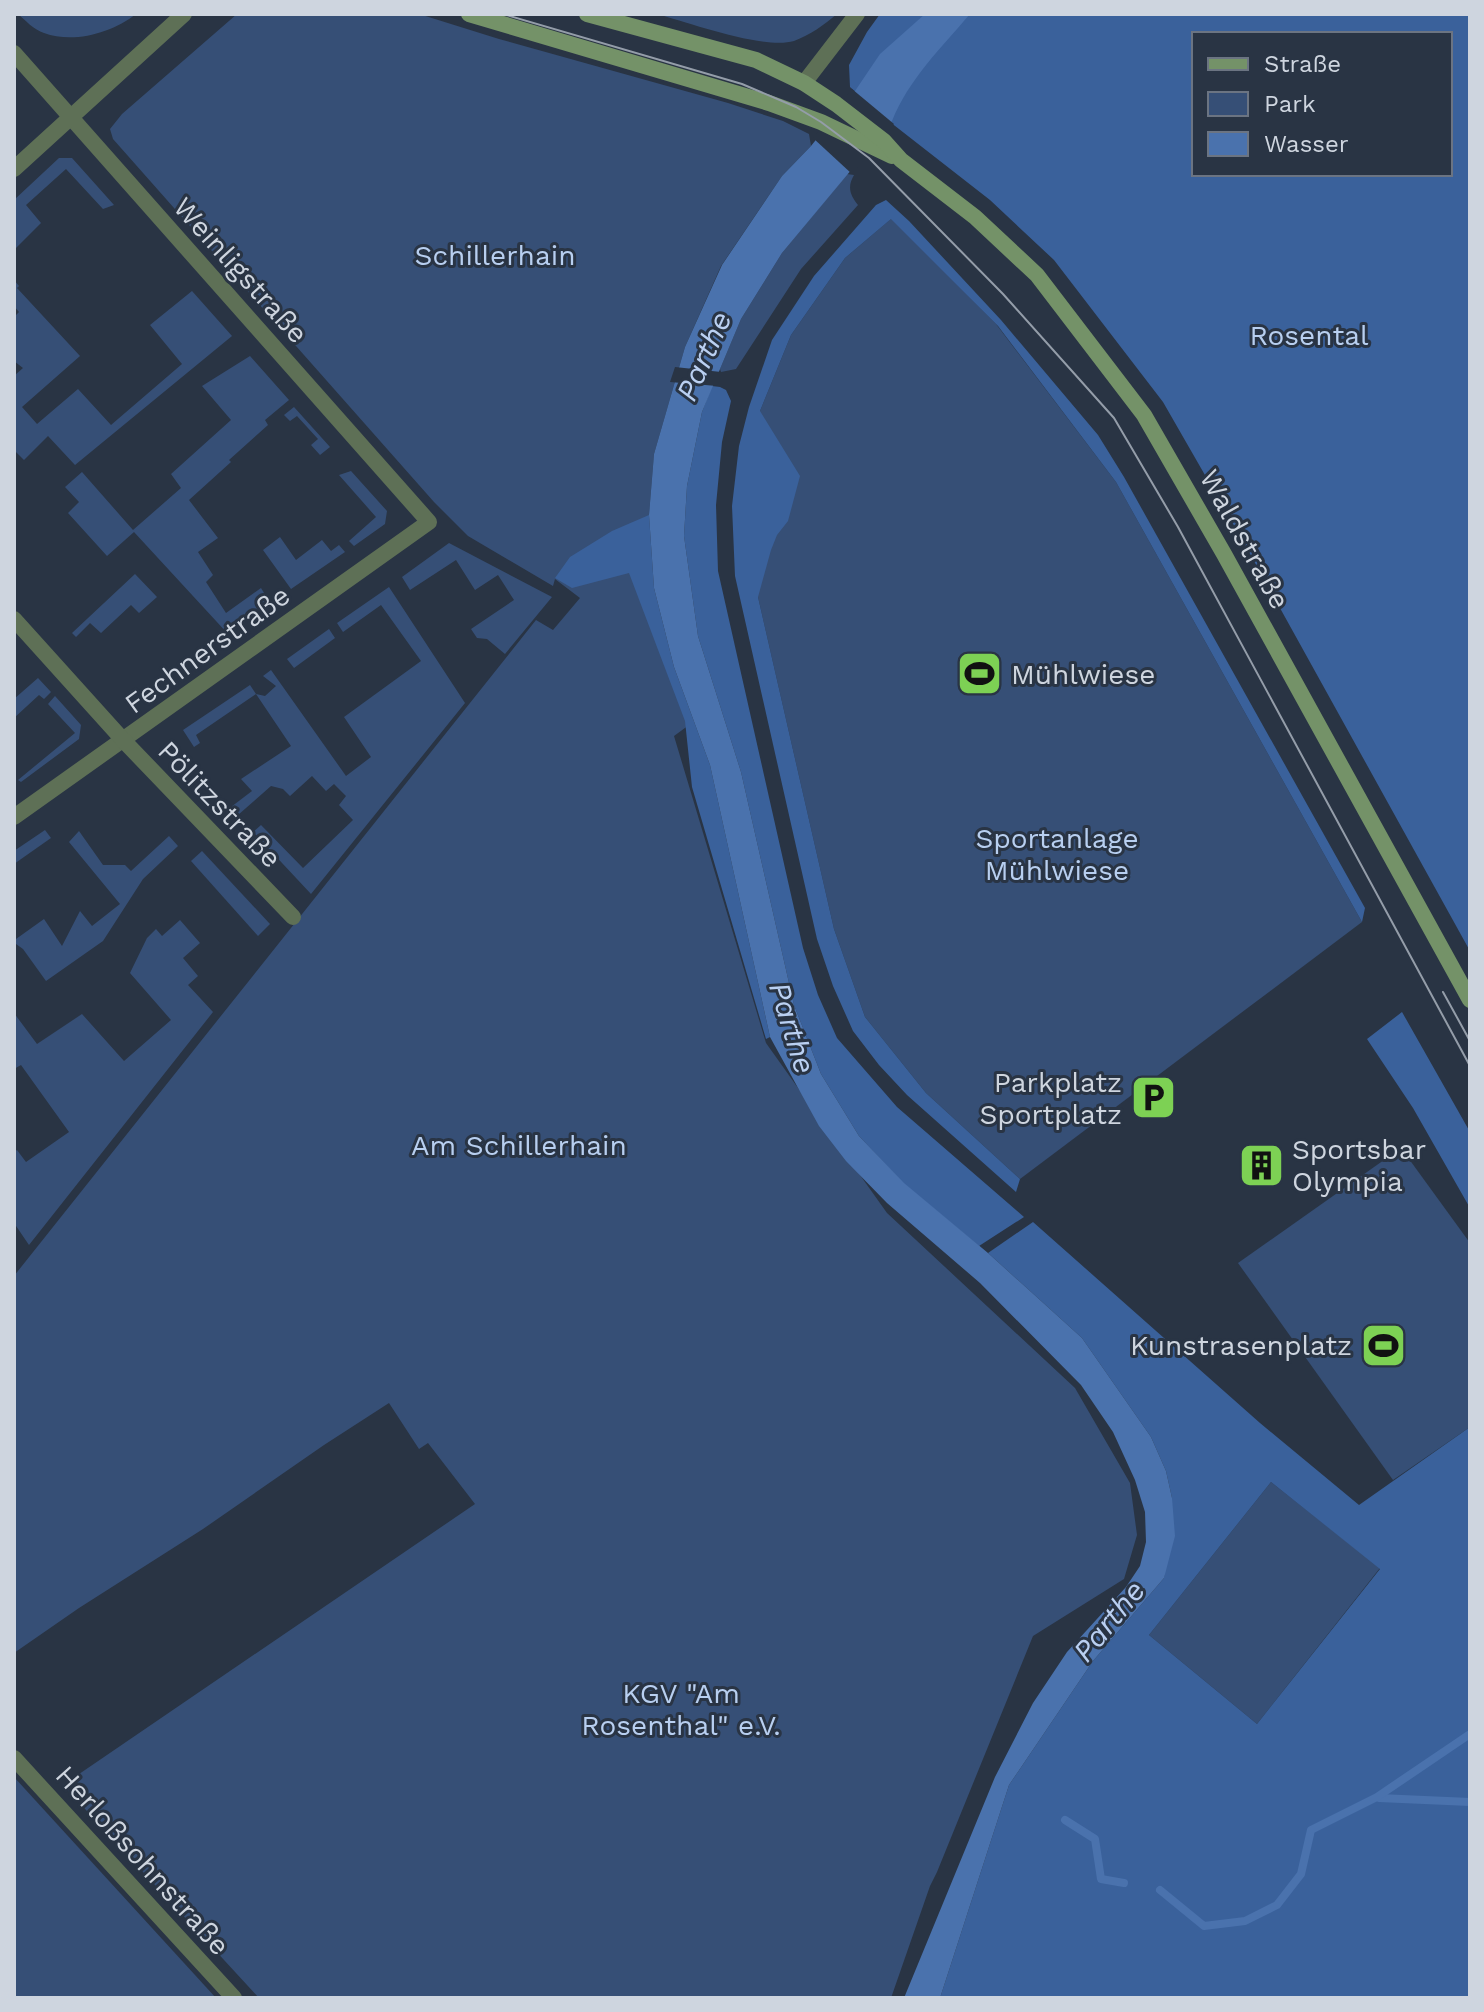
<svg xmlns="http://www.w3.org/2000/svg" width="1484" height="2012" font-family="'Work Sans',sans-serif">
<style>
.green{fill:#364f76}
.forest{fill:#3a619b;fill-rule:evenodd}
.water{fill:#4a72ad}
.pier{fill:#293444}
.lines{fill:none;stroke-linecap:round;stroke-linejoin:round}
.stream{stroke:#4a72ad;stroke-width:8}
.street{stroke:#5e7056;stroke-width:16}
.secondary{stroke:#749268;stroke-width:16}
.tram{stroke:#949da9;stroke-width:2}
.labels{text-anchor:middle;stroke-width:6;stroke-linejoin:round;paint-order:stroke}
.park-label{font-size:28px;fill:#b8cff0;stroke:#293444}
.street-label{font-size:28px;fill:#ced5df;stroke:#293444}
.poi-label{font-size:28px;fill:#ced5df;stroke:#293444;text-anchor:start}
.water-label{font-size:30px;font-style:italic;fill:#bad0f2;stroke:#293444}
</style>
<rect width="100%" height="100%" fill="#293444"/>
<g class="green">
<path d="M 18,14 L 136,14 C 112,33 73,44 44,33 C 34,30 25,20 18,14 Z"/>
<polygon points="237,14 419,14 499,39 728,103 783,121 809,134 811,146 782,176 721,266 685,347 654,454 649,515 650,602 689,725 674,736 766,1043 887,1213 1075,1388 1130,1483 1137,1535 1124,1579 1033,1636 937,1872 930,1886 891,1998 259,1998 63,1785 475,1504 428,1443 419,1449 389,1403 324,1445 203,1529 79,1608 14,1653 14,1276 536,620 553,630 580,598 555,579 553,586 468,536 434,502 113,139 110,129 122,114"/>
<path d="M 657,14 L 837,14 C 824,25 810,35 794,41 C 764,50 690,23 657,14 Z"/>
<polygon points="59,158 72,158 114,205 103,209 66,169 26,205 41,223 14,250 14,200"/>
<path d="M 847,174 L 854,175 C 847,187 850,195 858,205 L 801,269 L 736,369 L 721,372 L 720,369 L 741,319 L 782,253 Z"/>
<polygon points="892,218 996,324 1116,482 1362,922 1020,1179 926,1093 865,1017 834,929 758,597 760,411 791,335 845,258"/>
<polygon points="14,280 19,286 17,288 80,356 22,407 37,424 78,389 111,425 182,364 150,325 192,291 232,336 75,465 48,436 24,460 14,450 14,376 23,368 14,361 14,317 19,312 14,306"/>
<polygon points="250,356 289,400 265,420 268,425 229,460 231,462 189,500 218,538 198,552 213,575 206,582 226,613 261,588 271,604 228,634 134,532 107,556 68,513 79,502 65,487 82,472 133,530 181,488 171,474 231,420 202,386"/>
<polygon points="294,407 330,447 320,455 311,445 318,439 297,416 290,421 284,415"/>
<polygon points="351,471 387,511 385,524 354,546 349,541 376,517 339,475"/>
<polygon points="280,537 296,560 322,540 331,551 339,545 345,552 291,589 263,550"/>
<polygon points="449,543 552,597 505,654 487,639 477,638 471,629 514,600 498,575 475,590 456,560 410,590 402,577"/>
<polygon points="135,574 157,597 139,613 131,605 101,633 90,623 76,637 72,633"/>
<polygon points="389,587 465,703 311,894 253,832 261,825 303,868 353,820 339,805 346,796 334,784 326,791 312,776 290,796 283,789 271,786 238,815 231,807 252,791 241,779 291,746 256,694 196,735 200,743 194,747 183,730 250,685 256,694 265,696 276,686 263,676 271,670 346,776 371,757 344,717 421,661 381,605 343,632 337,623"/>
<polygon points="329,629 335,638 294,668 287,659"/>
<polygon points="38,678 51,692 44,699 39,695 14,718 14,699"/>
<polygon points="55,696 81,725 79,739 21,782 18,780 75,733 48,704"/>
<polygon points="45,830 51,838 14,864 14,851"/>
<polygon points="79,831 103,865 125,865 131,871 169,836 178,846 143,879 103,941 46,981 23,949 16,944 16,939 44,919 62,946 80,911 92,926 120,904 69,842"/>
<polygon points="202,851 270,924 258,936 191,861"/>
<polygon points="180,920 200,943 183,958 198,976 188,985 213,1012 29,1245 14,1223 14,1152 17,1150 26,1162 69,1132 21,1065 14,1069 14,1013 37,1044 82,1014 124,1061 171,1020 130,973 147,938 156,929 162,936"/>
<polygon points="1401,1148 1470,1243 1470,1427 1393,1480 1238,1263"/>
<polygon points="1271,1482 1380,1568 1257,1724 1149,1635"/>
<polygon points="14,1777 216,1998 14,1998"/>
</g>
<g class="forest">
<path d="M 880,14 L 1470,14 L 1470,951 L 1244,543 L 1163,402 L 1054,260 L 990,200 L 890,122 L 850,87 L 849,65 L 867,32 ZM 1194,34 L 1450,34 L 1450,174 L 1194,174 Z"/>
<polygon points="886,200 909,221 1001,320 1098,435 1124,477 1365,908 1362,922 1116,482 998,326 891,219 845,258 791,335 760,411 800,476 788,521 777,535 771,550 758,597 834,929 865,1017 926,1093 1020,1179 1016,1192 907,1095 879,1065 853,1031 833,986 817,939 735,576 732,506 739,446 749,407 772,340 814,276 876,205"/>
<polygon points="712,386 720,387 726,390 731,401 722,442 716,505 718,571 803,948 818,995 837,1038 897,1107 1024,1217 979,1246 904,1184 859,1136 821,1074 794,1005 741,772 698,636 684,536 687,486 702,412"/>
<polygon points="649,515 654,588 674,667 710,765 770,1037 766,1039 692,787 685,721 629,573 572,588 555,578 570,557 612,531"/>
<polygon points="1402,1012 1470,1132 1470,1208 1413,1108 1367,1039"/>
<path d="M 1033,1222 L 1260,1423 L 1359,1505 L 1470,1427 L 1470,1998 L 940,1998 L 1009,1785 L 1093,1661 L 1164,1578 L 1172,1498 L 1166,1471 L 1151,1437 L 1082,1338 L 988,1253 ZM 1271,1482 L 1380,1569 L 1257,1724 L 1149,1635 Z"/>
</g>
<path class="water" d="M 925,14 L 970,14 C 941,48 909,79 892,121 L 782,253 L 741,319 L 702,412 L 687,486 L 684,536 L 698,636 L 741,772 L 794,1005 L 821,1074 L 859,1136 L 904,1183 L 988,1253 L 1082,1338 L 1151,1437 L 1166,1471 L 1172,1498 L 1175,1536 L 1164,1578 L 1093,1661 L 1009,1785 L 940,1998 L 904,1998 L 995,1777 L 1033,1703 L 1067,1652 L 1126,1587 L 1140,1566 L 1146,1542 L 1145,1512 L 1135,1480 L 1113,1432 L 1081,1385 L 980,1283 L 887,1203 L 846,1161 L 819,1126 L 770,1037 L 710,765 L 674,667 L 654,588 L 649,515 L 654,454 L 685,347 L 722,265 L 782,176 L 811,146 L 855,91 L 880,54 Z"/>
<g class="pier">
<polygon points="852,89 894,124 852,174 813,138"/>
<polygon points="675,367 721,372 721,378 717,386 670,382"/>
</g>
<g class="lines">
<g class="stream">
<polyline points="1379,1798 1470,1802"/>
<polyline points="1065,1820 1095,1839 1101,1879 1124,1883"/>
<polyline points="1160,1890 1204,1926 1245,1921 1277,1905 1301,1874 1311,1830 1377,1797 1470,1734"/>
</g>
<g class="street">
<polyline points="14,53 429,522 14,817"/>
<polyline points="804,83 857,14"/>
<polyline points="14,169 184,14"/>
<polyline points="14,619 124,741 293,917"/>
<polyline points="14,1758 234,1998"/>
</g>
<g class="secondary">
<polyline points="469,14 769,103 821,122 892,156"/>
<polyline points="587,14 756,60 804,83 836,104 884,141 901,160 975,217 1037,275 1144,415 1224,554 1470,1000"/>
</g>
<g class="tram">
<polyline points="503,14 742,84 796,107 821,122 869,158 1003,294 1114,418 1178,527 1470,1066"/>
<polyline points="1443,992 1470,1041"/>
</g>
</g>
<defs>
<symbol id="stadium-square" viewBox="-11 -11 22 22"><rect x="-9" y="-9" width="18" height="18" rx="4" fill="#7dd154" stroke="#293444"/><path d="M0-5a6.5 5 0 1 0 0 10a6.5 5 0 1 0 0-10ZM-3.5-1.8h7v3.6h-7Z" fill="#111"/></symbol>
<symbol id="parking-square" viewBox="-11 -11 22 22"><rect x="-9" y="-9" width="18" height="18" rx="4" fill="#7dd154" stroke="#293444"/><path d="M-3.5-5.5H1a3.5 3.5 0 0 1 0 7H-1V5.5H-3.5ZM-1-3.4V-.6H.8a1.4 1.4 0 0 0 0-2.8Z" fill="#111"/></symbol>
<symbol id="building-square" viewBox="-11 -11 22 22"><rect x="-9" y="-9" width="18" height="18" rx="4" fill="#7dd154" stroke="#293444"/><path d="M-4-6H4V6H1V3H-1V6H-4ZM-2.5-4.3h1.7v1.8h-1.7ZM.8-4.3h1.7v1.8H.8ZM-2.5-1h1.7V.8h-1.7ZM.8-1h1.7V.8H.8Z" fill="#111"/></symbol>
</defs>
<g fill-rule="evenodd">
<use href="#stadium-square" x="954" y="648" width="51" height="51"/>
<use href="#parking-square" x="1128" y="1072" width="51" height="51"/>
<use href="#building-square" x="1236" y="1140" width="51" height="51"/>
<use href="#stadium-square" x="1358" y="1320" width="51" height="51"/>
</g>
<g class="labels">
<g class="park-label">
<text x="495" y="265">Schillerhain</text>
<text x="1309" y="345">Rosental</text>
<text x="1057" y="848">Sportanlage<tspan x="1057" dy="32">Mühlwiese</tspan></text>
<text x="519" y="1155">Am Schillerhain</text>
<text x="681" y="1703">KGV "Am<tspan x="681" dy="32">Rosenthal" e.V.</tspan></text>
</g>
<g class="street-label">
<text transform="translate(241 270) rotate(48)" y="10">Weinligstraße</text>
<text transform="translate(1245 539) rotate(61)" y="10">Waldstraße</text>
<text transform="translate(207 649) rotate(-36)" y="10">Fechnerstraße</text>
<text transform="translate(220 804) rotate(46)" y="10">Pölitzstraße</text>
<text transform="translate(143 1860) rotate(48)" y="10">Herloßsohnstraße</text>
</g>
<g class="poi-label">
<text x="1011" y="684">Mühlwiese</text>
<text x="1122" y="1092" text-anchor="end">Parkplatz<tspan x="1122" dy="32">Sportplatz</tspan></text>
<text x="1292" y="1159">Sportsbar<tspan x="1292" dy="32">Olympia</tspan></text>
<text x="1352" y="1355" text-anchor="end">Kunstrasenplatz</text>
</g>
<g class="water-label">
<text transform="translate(704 356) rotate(-66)" y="10">Parthe</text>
<text transform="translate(792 1028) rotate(73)" y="10">Parthe</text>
<text transform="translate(1109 1621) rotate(-51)" y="10">Parthe</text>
</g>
</g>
<rect width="1484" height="2012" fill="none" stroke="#ced5df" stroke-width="32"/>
<rect x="1192" y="32" width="260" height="144" fill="#293444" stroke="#6b7482" stroke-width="2"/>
<rect x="1208" y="58" width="40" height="12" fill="#749268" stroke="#6b7482" stroke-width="2"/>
<text x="1264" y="72" font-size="24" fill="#ced5df">Straße</text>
<rect x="1208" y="92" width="40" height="24" fill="#364f76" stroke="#6b7482" stroke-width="2"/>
<text x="1264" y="112" font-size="24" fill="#ced5df">Park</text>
<rect x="1208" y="132" width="40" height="24" fill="#4a72ad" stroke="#6b7482" stroke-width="2"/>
<text x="1264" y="152" font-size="24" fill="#ced5df">Wasser</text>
</svg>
